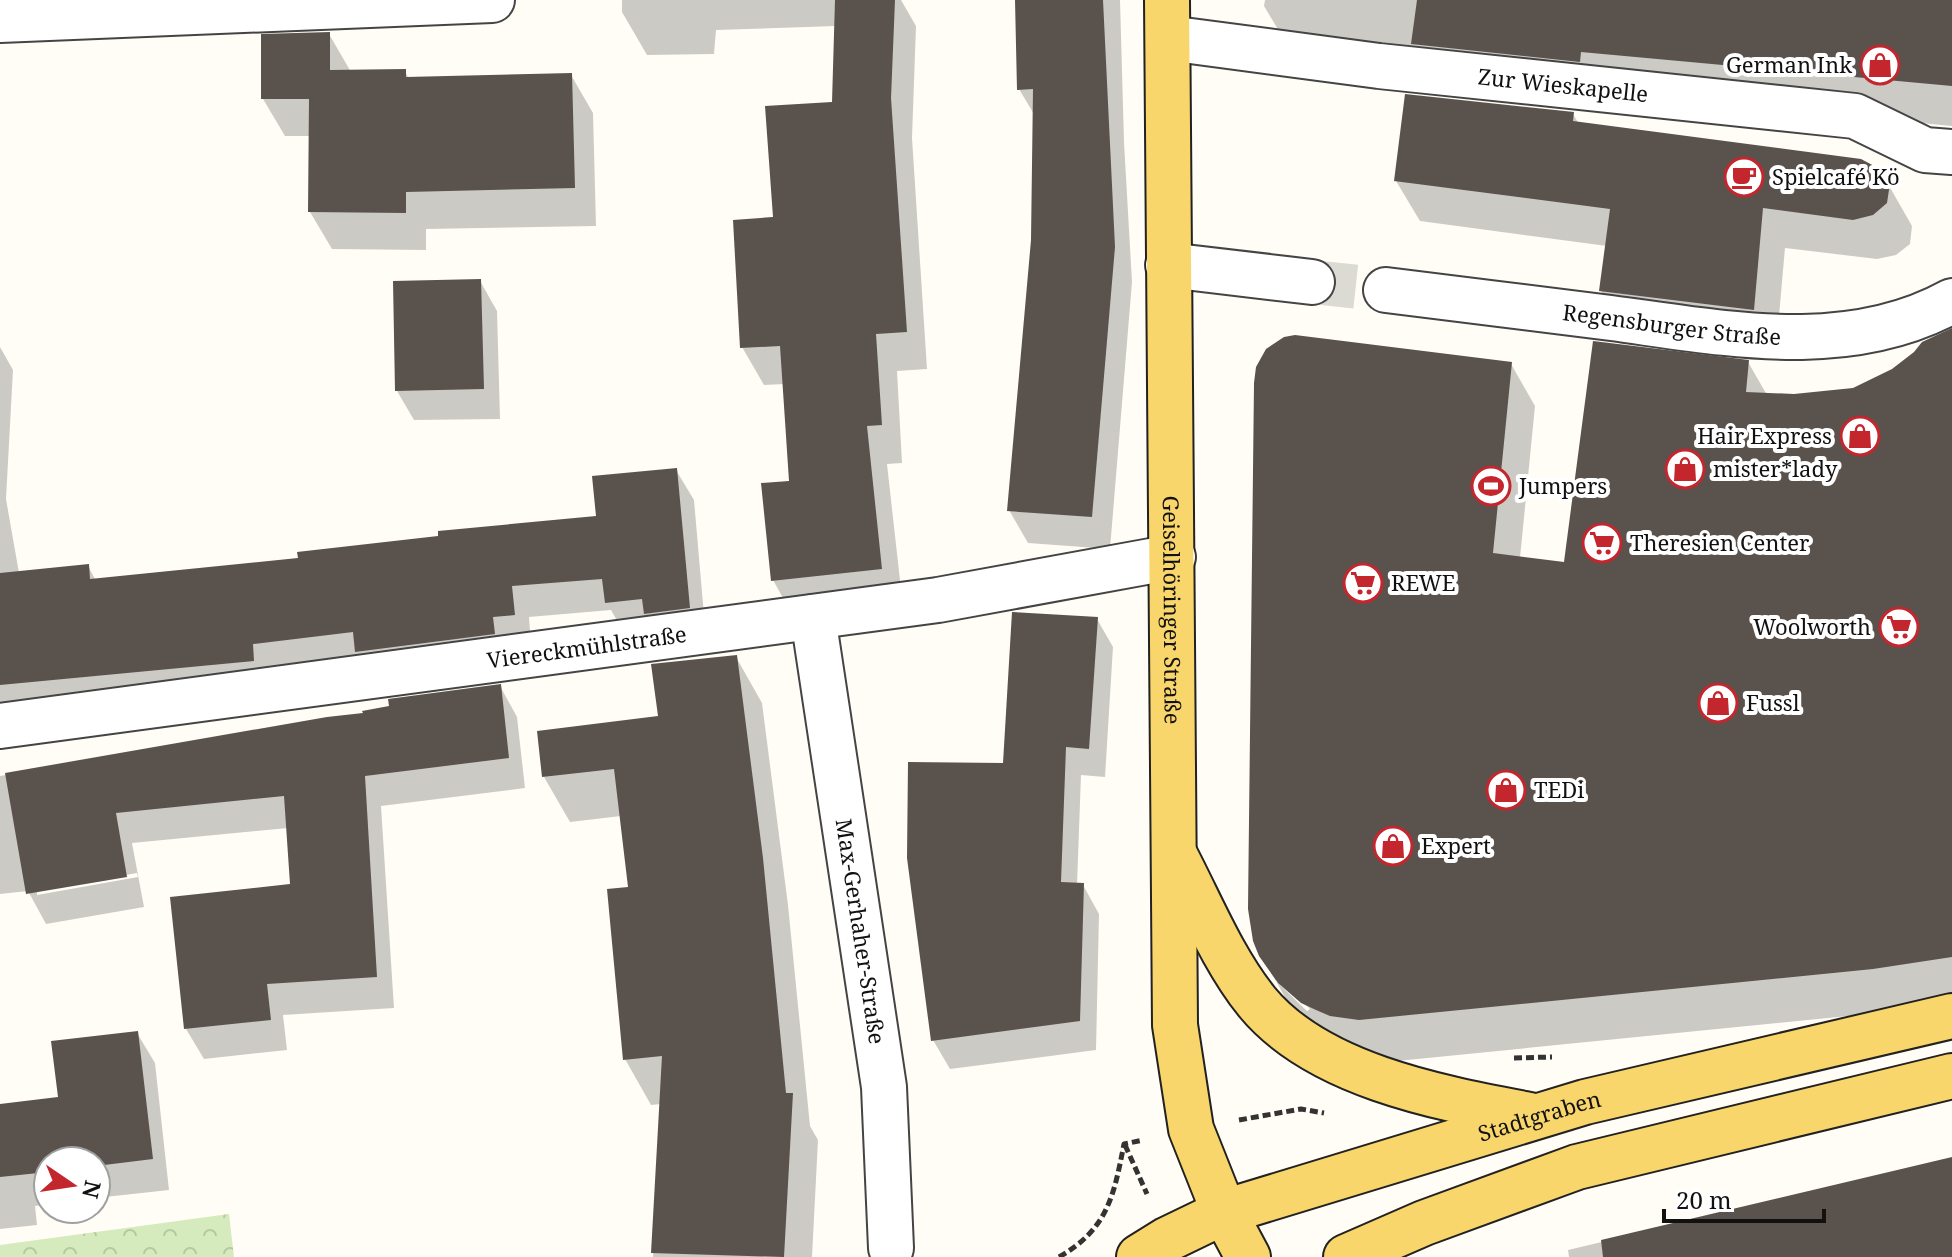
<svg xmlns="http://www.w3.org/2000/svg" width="1952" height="1257" font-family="'Noto Serif',serif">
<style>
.park{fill:url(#park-crowns)}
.shadow{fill:#0003;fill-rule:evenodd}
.building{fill:#5a524d}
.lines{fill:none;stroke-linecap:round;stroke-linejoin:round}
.minor-tunnel{stroke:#dbdad3;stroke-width:44;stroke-dasharray:44 22;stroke-linecap:butt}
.minor-casing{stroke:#444;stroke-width:48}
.major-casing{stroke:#222;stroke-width:48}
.path{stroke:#333;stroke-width:5;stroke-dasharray:8 4;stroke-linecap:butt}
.minor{stroke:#fff;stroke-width:44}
.major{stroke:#f9d66b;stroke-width:44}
.labels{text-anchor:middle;stroke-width:8;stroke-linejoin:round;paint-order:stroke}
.poi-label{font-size:22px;fill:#111;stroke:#fff;text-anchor:start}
.street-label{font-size:22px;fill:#111;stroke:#fff}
</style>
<defs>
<pattern id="park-crowns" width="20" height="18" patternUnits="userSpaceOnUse" patternTransform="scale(2)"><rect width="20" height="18" fill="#d5ebbd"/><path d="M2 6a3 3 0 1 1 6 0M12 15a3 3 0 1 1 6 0" fill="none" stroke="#b6c8a1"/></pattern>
</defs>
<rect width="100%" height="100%" fill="#fffdf5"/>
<polygon class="park" points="229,1214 234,1257 0,1257 0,1245"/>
<g class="shadow">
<polygon points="622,0 901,0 916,26 912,138 927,369 897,371 902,463 887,464 903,607 794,618 773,580 791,482 785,384 764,385 742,347 775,219 834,104 836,26 716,30 714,54 647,55 622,12"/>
<polygon points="1017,0 1120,0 1124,142 1132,282 1110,549 1028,543 1009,510 1033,240 1035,116 1019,89"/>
<polygon points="1265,0 1952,0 1952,126 1605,93 1289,48 1264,6"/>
<polygon points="329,34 351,72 405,71 409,79 571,75 593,113 596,226 426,229 426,250 332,249 310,212 310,136 285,136 263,99"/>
<polygon points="1573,114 1579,124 1888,184 1912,226 1910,244 1896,255 1877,259 1785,248 1776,350 1625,331 1601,291 1607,246 1420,221 1396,181"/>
<polygon points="480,281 497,311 500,419 414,420 397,391"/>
<polygon points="1952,331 1952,1002 1898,1011 1397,1061 1371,1061 1293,1012 1276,981 1307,1011 1310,1009 1276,975 1276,981 1269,969 1511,364 1535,406 1520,558 1566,564 1748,362 1767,395 1794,396 1853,390 1893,371"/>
<polygon points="0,347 13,370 6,499 19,573 88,566 96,581 300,559 598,518 676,470 694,500 706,638 624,633 611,610 529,617 531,646 0,717"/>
<polygon points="1097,619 1113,647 1105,777 1081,775 1077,885 1083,885 1099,914 1096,1050 950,1069 933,1040 1005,765"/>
<polygon points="736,657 762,703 788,905 810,1126 818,1140 812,1257 653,1257 661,1104 651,1105 625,1059 630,889 621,816 570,822 544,777 660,718"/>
<path d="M 500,686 L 517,717 L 525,788 L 381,806 L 394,1008 L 283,1015 L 287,1050 L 204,1059 L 186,1029 L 292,886 L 288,828 L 132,843 L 144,907 L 46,924 L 28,891 L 0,894 L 0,776 L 327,719 L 365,715 ZM 137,873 L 138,877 L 37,895 L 37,891 Z"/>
<polygon points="137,1033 155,1063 169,1190 96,1198 96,1161 48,1161 48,1204 35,1206 37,1225 0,1229 0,1107 60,1099"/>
<polygon points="1952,1159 1952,1257 1569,1257 1568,1250"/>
</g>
<g class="building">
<polygon points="835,0 895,0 891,98 907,332 876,334 882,425 867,426 882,569 771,581 761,483 789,481 780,346 740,348 733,220 773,217 765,106 832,102"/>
<polygon points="1015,0 1103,0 1115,247 1092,517 1007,511 1031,240 1033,89 1017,90"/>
<polygon points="1417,0 1952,0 1952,86 1581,52 1580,62 1411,44"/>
<polygon points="330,32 330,70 406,69 406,77 572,73 575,188 406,192 406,213 308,212 309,99 261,99 261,34"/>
<polygon points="1405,94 1574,112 1573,121 1861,159 1878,168 1890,183 1887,203 1873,215 1853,220 1763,208 1754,310 1599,291 1610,209 1394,181"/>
<polygon points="481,279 484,389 395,391 393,281"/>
<polygon points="1952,328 1952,957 1873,969 1359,1020 1330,1016 1316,1010 1301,1003 1278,983 1259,956 1253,941 1248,909 1254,383 1256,367 1266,349 1284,337 1295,335 1512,362 1493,553 1564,562 1593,341 1749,360 1746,392 1794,394 1853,388 1892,369 1914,352 1922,342"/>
<polygon points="677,468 690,608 644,614 642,599 605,603 602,579 512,586 515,615 493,617 495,634 355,652 353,632 253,644 254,661 0,685 0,573 89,564 90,579 298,558 297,552 438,536 438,531 596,516 592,476"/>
<polygon points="1012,612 1098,617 1089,749 1066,747 1061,882 1084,883 1080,1021 931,1041 907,858 908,762 1003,763"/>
<polygon points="737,655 763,858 786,1093 793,1093 784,1257 651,1253 662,1056 623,1060 607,889 628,887 614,769 542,777 537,731 658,716 651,664"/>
<polygon points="501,684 509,758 365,776 377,977 267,984 271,1020 184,1029 170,897 290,884 284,796 116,813 127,877 26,894 5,773 327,717 363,713 362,711 389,706 388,699"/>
<polygon points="138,1031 153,1159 96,1166 96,1161 48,1161 48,1172 0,1177 0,1104 58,1097 51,1041"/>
<polygon points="1952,1157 1952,1257 1603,1257 1601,1240"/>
</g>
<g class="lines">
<polyline class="minor-tunnel" points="1312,282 1386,290"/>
<defs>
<g id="minor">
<polyline points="0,20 492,0"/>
<path id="s1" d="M 1168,38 L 1379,66 L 1855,116 L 1925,150 L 1952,152"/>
<polyline points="1168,265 1312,282"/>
<path id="s2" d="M 1386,290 C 1461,299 1536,309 1611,318 C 1723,333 1847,359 1952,301"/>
<path id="s3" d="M 813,617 L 884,1087 L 891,1248"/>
<path id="s4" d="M 0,726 L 938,600 L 1173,557"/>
</g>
<g id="major">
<path id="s5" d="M 1167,0 L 1175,1025 L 1191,1129 L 1224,1212 L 1248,1257"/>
<path d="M 1176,857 C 1201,905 1223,960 1257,1002 C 1318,1076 1441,1098 1530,1115"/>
<path id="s6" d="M 1139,1257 L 1168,1239 L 1224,1212 L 1585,1102 L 1952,1016"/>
<polyline points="1346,1257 1424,1223 1577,1167 1952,1076"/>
</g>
</defs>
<use href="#minor" class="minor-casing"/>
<use href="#major" class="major-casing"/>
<g class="path">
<polyline points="1514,1058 1552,1057"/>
<polyline points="1239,1120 1301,1109 1324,1113"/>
<polyline points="1125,1145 1147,1194"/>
<path d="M 1059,1257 C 1108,1229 1114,1195 1124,1144 L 1143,1140"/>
</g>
<use href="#minor" class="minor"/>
<use href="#major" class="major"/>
</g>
<defs>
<symbol id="shop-ring" viewBox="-11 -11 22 22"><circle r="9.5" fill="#fff" stroke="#c4262e" stroke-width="1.5"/><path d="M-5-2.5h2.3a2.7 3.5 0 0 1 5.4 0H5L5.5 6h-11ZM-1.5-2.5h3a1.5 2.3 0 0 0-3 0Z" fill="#c4262e"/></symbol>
<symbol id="cafe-ring" viewBox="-11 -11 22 22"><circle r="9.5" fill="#fff" stroke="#c4262e" stroke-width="1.5"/><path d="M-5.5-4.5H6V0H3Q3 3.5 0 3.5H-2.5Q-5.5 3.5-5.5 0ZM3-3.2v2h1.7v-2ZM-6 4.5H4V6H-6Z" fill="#c4262e"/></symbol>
<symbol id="stadium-ring" viewBox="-11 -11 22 22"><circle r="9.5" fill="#fff" stroke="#c4262e" stroke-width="1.5"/><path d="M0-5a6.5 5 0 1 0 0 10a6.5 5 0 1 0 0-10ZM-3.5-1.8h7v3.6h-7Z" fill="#c4262e"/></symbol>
<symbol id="supermarket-ring" viewBox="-11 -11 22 22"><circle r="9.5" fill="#fff" stroke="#c4262e" stroke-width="1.5"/><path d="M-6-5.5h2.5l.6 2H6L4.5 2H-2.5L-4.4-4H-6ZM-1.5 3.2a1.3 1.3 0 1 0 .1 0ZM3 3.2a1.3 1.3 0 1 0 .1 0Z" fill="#c4262e"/></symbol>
</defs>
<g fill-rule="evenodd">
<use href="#shop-ring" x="1858" y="43" width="44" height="44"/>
<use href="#cafe-ring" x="1722" y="155" width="44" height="44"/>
<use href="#shop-ring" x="1838" y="414" width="44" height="44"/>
<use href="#shop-ring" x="1663" y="447" width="44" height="44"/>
<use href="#stadium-ring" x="1469" y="464" width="44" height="44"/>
<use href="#supermarket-ring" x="1580" y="521" width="44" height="44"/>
<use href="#supermarket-ring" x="1341" y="561" width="44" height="44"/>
<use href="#supermarket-ring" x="1877" y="605" width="44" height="44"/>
<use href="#shop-ring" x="1696" y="681" width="44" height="44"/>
<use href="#shop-ring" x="1484" y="768" width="44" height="44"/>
<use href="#shop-ring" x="1371" y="824" width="44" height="44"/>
</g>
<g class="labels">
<g class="poi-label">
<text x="1852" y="73" text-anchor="end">German Ink</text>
<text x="1772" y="185">Spielcafé Kö</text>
<text x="1832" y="444" text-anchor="end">Hair Express</text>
<text x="1713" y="477">mister*lady</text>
<text x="1519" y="494">Jumpers</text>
<text x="1630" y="551">Theresien Center</text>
<text x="1391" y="591">REWE</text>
<text x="1871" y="635" text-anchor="end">Woolworth</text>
<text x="1746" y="711">Fussl</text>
<text x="1534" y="798">TEDi</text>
<text x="1421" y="854">Expert</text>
</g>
<g class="street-label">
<text dy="8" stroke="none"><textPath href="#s1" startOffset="398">Zur Wieskapelle</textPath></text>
<text dy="8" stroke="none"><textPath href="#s2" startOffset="288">Regensburger Straße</textPath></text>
<text dy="8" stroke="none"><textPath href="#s5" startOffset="610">Geiselhöringer Straße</textPath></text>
<text dy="8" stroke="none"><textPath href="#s4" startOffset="592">Viereckmühlstraße</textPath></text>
<text dy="8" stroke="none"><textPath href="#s3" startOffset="318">Max-Gerhaher-Straße</textPath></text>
<text dy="8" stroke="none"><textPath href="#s6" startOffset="426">Stadtgraben</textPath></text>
</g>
</g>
<g transform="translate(72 1185) rotate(103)"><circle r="38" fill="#ffffff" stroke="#a0a0a0" stroke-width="2"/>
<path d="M0-6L14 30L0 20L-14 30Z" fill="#c4262e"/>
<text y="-12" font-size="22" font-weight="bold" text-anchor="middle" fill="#111111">N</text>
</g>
<path d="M1664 1209v12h160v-12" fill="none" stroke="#111111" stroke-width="4"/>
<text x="1676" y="1209" font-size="24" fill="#111111" stroke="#ffffff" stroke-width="6" paint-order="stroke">20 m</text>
</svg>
